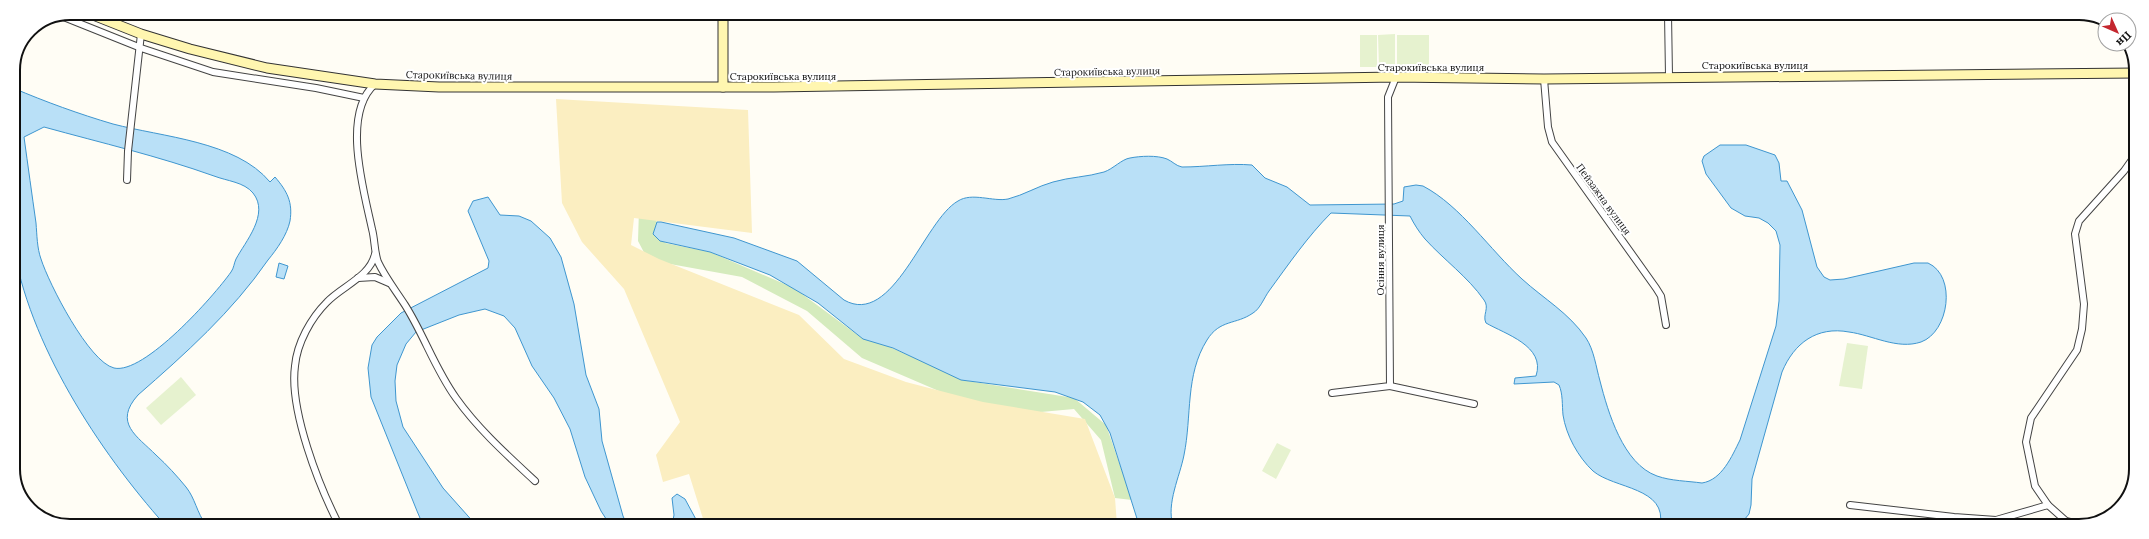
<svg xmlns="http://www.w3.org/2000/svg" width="2149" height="539" font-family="Lora,serif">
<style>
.green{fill:#d5ebbd}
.sand{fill:#fbeec1}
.pitch{fill:#e6f2cf}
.water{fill:#b9e0f7;stroke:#3f96cf;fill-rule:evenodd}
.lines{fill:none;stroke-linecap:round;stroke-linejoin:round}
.street-casing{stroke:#444;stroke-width:8}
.secondary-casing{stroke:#333;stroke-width:11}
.street{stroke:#fff;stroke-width:6}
.secondary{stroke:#fff6b0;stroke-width:9}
.labels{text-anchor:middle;stroke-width:4;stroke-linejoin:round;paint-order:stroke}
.street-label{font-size:10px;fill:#111;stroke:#fff}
.rim{fill:none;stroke:#111;stroke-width:2}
</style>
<rect width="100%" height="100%" fill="#fffdf5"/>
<polygon class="green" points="640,178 665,243 710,252 794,288 859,336 887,346 968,381 1074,398 1106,425 1132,500 1115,498 1101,440 1074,409 997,416 862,358 807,311 742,277 648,260 638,241"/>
<polygon class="sand" points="556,99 748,110 752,233 634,218 631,245 659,259 799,315 844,359 906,382 983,402 1085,419 1115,498 1117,525 705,525 689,474 663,482 656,455 680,422 624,289 582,242 562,203"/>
<g class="pitch">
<polygon points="1395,34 1395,67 1379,67 1378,35"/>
<rect x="1360" y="35" width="17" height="32"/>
<rect x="1397" y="35" width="32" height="32"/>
<polygon points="1847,343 1868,346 1862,389 1839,386"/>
<polygon points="181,377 196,395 161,425 146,408"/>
<polygon points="1277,443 1291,450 1276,479 1262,471"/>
</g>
<g class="water">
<path d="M 13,88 C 46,102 79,114 113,124 C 162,137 236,141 270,182 L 275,177 C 287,191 293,202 290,221 C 287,235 277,249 268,260 C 232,312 185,354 138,395 C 113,423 137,436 156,455 C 167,465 177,476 186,487 C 195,498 197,513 206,525 L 165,525 C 99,451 28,343 13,243 ZM 44,127 C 102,143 158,156 214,176 C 227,181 244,182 253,193 C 270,214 245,242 236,259 C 234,263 234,268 231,272 C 214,296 144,375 114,368 C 89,362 49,284 41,259 C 37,248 37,235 36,223 C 32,195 28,166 24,137 Z"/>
<path d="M 1720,145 L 1746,145 L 1775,155 L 1779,163 L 1781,181 L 1787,181 L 1802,210 L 1817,267 L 1824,277 L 1830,280 L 1844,279 L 1914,263 L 1928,263 C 1957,276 1949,332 1921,342 C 1897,350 1872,335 1849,332 C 1817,326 1794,343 1782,372 L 1752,479 L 1751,505 L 1749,514 L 1739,526 L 1660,526 C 1668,487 1614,489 1593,471 C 1578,457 1566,435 1563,415 C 1562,405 1563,394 1559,385 L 1554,382 L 1514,384 L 1515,378 L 1536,376 C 1546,346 1505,334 1486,323 C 1482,315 1490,308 1484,300 C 1468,277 1444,260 1425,239 C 1419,232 1414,224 1410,216 L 1331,213 C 1308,236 1288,265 1269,291 C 1264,298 1260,309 1253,313 C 1236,325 1220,319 1207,340 C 1185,375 1192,416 1184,455 C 1180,476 1166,504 1173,525 L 1139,525 L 1110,433 L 1100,415 L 1083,402 L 1055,392 L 961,380 L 893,348 L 863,339 L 818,303 L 770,275 L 710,252 L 660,241 L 653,234 L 657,222 L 661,222 L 734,238 L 797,261 L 844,300 C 893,328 924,220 958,201 C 972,192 993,202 1008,199 C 1024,195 1038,186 1053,182 C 1070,177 1087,177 1104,172 C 1113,169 1122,159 1130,158 C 1140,156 1157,155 1167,159 C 1172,161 1176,166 1182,167 C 1206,167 1229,163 1252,165 L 1265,178 L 1287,187 L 1310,205 L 1394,204 L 1403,201 L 1404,187 L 1416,185 L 1423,186 C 1461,206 1490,250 1522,279 C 1544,299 1569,313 1586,338 C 1594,350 1596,367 1600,381 C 1608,412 1623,464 1657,476 C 1671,481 1688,481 1702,483 C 1722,480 1732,456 1740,440 L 1776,326 L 1779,301 L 1780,245 L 1776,231 L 1768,223 L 1759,218 L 1745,216 L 1731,208 L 1706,174 L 1702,161 L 1704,156 Z"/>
<polygon points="488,197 500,215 519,216 531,221 550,238 561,257 574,304 586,375 599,409 602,441 623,516 627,525 610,525 601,511 585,477 570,429 554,398 532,366 515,328 504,316 485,309 459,315 416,332 406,344 397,365 395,381 396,401 403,427 443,488 476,525 423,525 417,511 371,397 368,368 372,345 377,337 401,313 488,268 489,261 468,211 473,201"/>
<polygon points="279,263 288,266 284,279 276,277"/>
<polygon points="677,494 685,499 699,525 672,525 674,515 672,498"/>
</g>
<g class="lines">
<defs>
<g id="street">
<polyline points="1668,14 1669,76"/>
<polyline points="61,16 141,48 213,72 316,88 364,98"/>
<polyline points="1544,79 1548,127 1552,142 1656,288 1661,296 1666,325"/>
<path d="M 375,84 C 341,114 364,191 372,229 C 375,240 374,251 378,262 C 385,277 396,291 405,305 C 424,335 435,369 456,398 C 478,429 507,455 535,481"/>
<polyline points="127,180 128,151 141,34"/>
<polyline points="358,278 375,277 389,283"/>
<polyline points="1390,386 1474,404"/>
<polyline points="1332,393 1390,386 1388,97 1396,77"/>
<polyline points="1850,505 1954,517 1996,520 2048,505"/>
<path d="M 339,525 C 319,486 289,410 295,366 C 297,343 311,318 327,302 C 342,286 370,277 375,254"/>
<polyline points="2082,525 2066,521 2048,505 2035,486 2026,442 2031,418 2077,350 2082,329 2084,304 2075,234 2079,221 2124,171 2136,154"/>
</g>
<g id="secondary">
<polyline points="88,13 141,34 190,49 267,68 375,84 439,87 774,87 1396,77 1544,79 2136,73"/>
<polyline points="723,13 723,87"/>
</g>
</defs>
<use href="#street" class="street-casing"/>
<use href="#secondary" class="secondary-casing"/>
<use href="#street" class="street"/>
<use href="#secondary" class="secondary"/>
</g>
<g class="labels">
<g class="street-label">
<text x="1755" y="69">Старокиївська вулиця</text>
<text x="1431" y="71">Старокиївська вулиця</text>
<text transform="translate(1107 71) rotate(-1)" y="4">Старокиївська вулиця</text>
<text transform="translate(459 75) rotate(1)" y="4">Старокиївська вулиця</text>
<text x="783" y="80">Старокиївська вулиця</text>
<text transform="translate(1604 199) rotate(54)" y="4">Пейзажна вулиця</text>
<text transform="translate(1380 260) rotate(-90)" y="4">Осіння вулиця</text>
</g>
</g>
<path d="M0 0H2149V539H0ZM70 20H2079A50 50 0 0 1 2129 70V469A50 50 0 0 1 2079 519H70A50 50 0 0 1 20 469V70A50 50 0 0 1 70 20Z" fill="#fff" fill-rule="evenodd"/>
<path class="rim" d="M70 20H2079A50 50 0 0 1 2129 70V469A50 50 0 0 1 2079 519H70A50 50 0 0 1 20 469V70A50 50 0 0 1 70 20Z"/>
<g transform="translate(2117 32) rotate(135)"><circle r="19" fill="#ffffff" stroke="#a0a0a0"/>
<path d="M0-3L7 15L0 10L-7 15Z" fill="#c4262e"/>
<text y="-6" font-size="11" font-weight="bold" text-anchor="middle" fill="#111111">Пн</text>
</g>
</svg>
